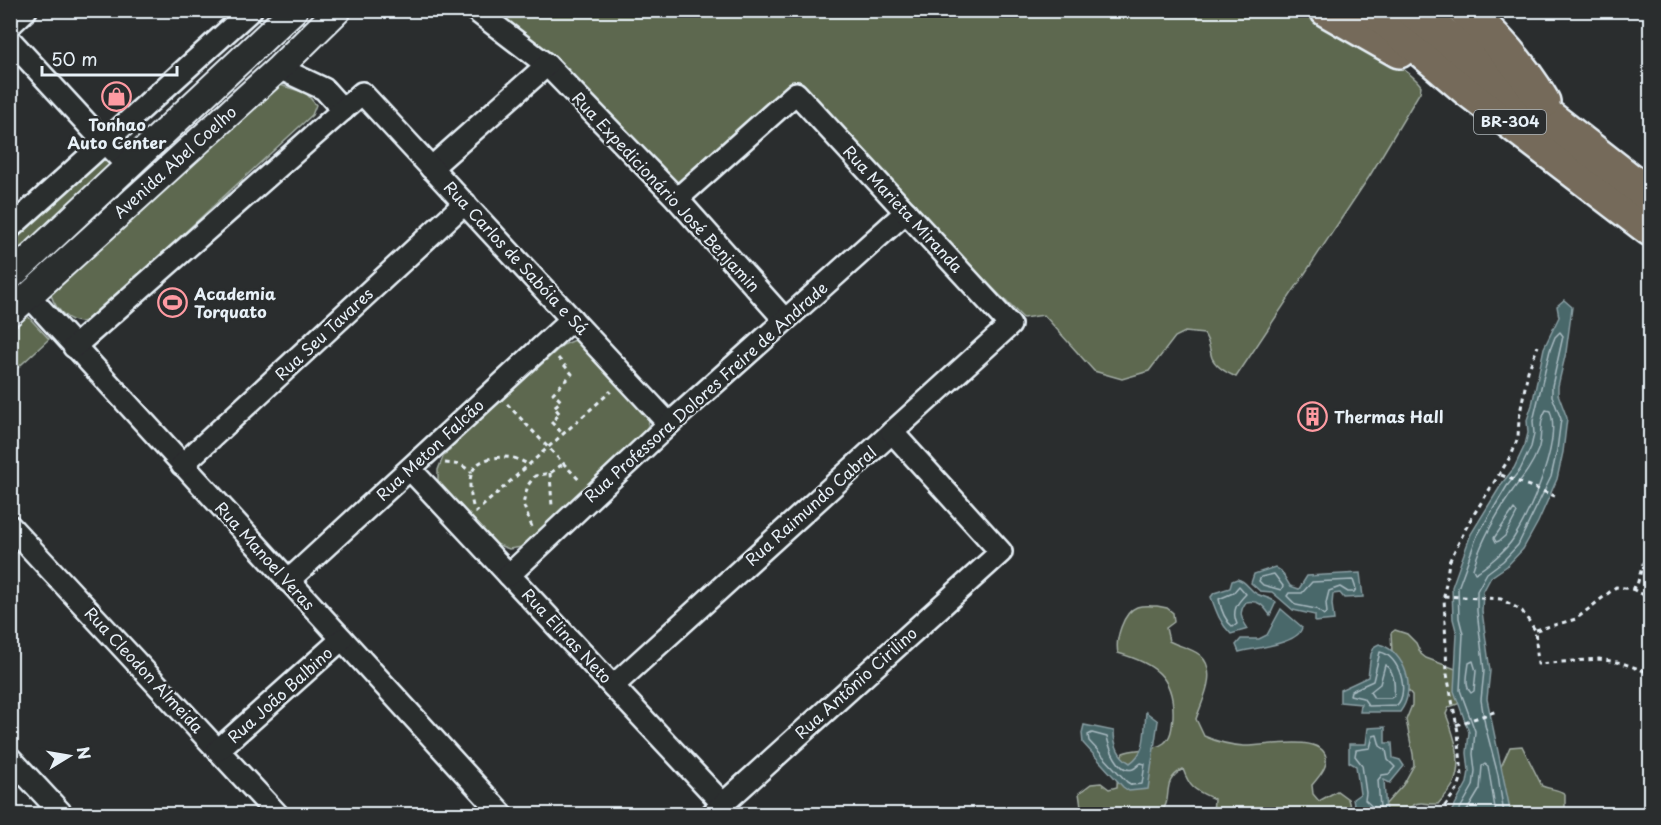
<svg xmlns="http://www.w3.org/2000/svg" width="1661" height="825" font-family="'Playpen Sans',sans-serif">
<style>
.green{fill:#5d6850;stroke:#a2aca4;stroke-width:1.5}
.water{fill:#49676b;stroke:#899ea3;stroke-width:1.5}
.lines{fill:none;stroke-linecap:round;stroke-linejoin:round}
.shore{stroke:#a8bac0;stroke-width:1.5}
.minor-casing{stroke:#e8f1f8;stroke-width:26}
.tertiary-casing{stroke:#e8f1f8;stroke-width:30}
.trunk-casing{stroke:#e8f1f8;stroke-width:38}
.path{stroke:#e8f1f8;stroke-width:3;stroke-dasharray:4.5 4.5;stroke-linecap:butt}
.minor{stroke:#2a2d2e;stroke-width:21}
.tertiary{stroke:#2a2d2e;stroke-width:26}
.trunk{stroke:#746a5a;stroke-width:33}
.labels{text-anchor:middle;stroke-width:5;stroke-linejoin:round;paint-order:stroke}
.shield{fill:#2a2d2e;stroke:#afb6bb;stroke-width:1.5}
.shield-label{font-size:15px;font-weight:bold;fill:#e8f1f8}
.poi-label{font-size:16px;font-weight:bold;fill:#e8f1f8;stroke:#2a2d2e;text-anchor:start}
.street-label{font-size:16px;fill:#e8f1f8;stroke:#2a2d2e}
</style>
<rect width="100%" height="100%" fill="#2a2d2e"/>
<filter id="ink" filterUnits="userSpaceOnUse"><feTurbulence type="fractalNoise" baseFrequency=".0167" numOctaves="2"/><feDisplacementMap in="SourceGraphic" scale="12" xChannelSelector="R" yChannelSelector="G"/><feConvolveMatrix kernelMatrix="1 2 1 2 8 2 1 2 1" color-interpolation-filters="sRGB"/></filter>
<g filter="url(#ink)">
<g class="green">
<path d="M 483,11 L 1310,11 C 1333,25 1410,67 1421,86 L 1420,92 L 1369,177 L 1236,377 C 1227,373 1216,367 1212,358 C 1209,349 1210,342 1204,334 L 1185,332 L 1175,337 L 1149,371 L 1122,379 L 1094,371 L 1044,315 L 1023,318 L 926,222 L 797,83 L 684,182 L 675,185 Z"/>
<path d="M 280,85 L 306,93 L 316,105 L 312,115 L 91,319 C 74,329 56,311 51,295 L 57,283 L 271,86 Z"/>
<polygon points="104,159 110,164 112,169 11,263 11,239 96,161"/>
<polygon points="20,308 49,339 11,374 11,318"/>
<polygon points="575,340 588,343 650,415 648,426 642,435 522,547 509,549 496,544 438,483 438,470 443,457 460,438 563,345"/>
<path d="M 1157,606 L 1167,608 L 1173,613 L 1174,622 L 1166,628 L 1169,641 C 1178,646 1191,648 1200,655 C 1219,671 1202,701 1196,719 L 1204,736 C 1217,742 1230,745 1244,746 C 1263,747 1321,733 1326,757 C 1328,767 1318,778 1312,785 L 1313,794 L 1319,801 L 1337,791 L 1348,799 L 1352,814 L 1213,814 L 1214,799 C 1195,790 1190,789 1183,769 C 1158,783 1176,799 1159,814 L 1082,814 L 1079,793 L 1091,784 L 1101,783 L 1109,789 L 1117,787 L 1118,763 L 1123,753 C 1135,748 1154,751 1164,743 C 1172,737 1172,726 1173,717 C 1175,676 1153,663 1118,653 C 1115,640 1123,612 1137,607 C 1143,605 1151,606 1157,606 Z"/>
<path d="M 1395,630 L 1407,634 L 1416,643 L 1421,654 L 1426,658 L 1461,671 L 1466,701 L 1449,707 L 1446,714 C 1454,735 1464,762 1453,785 C 1449,792 1443,798 1438,804 C 1422,805 1419,798 1407,811 L 1407,814 L 1379,814 L 1384,806 L 1403,785 L 1414,765 L 1413,754 L 1406,720 L 1412,705 L 1412,695 L 1393,672 L 1391,633 Z"/>
<path d="M 1522,746 L 1542,786 C 1551,790 1557,788 1565,794 L 1565,814 L 1508,814 L 1499,771 L 1510,747 Z"/>
</g>
<g class="water">
<polygon points="1564,300 1572,307 1566,352 1558,386 1558,394 1567,418 1563,452 1557,479 1538,522 1523,549 1507,566 1491,577 1483,592 1482,611 1490,671 1487,699 1511,814 1450,814 1467,783 1469,771 1467,753 1469,732 1454,691 1457,634 1453,619 1452,587 1471,534 1503,482 1514,468 1525,445 1528,433 1527,420 1532,405 1544,348 1559,317 1557,306"/>
<polygon points="1275,567 1281,571 1290,586 1299,589 1307,576 1360,573 1363,597 1344,598 1340,593 1333,594 1332,604 1334,620 1315,622 1315,615 1293,610 1272,592 1260,591 1251,583 1254,574"/>
<path d="M 1237,579 C 1247,581 1248,589 1257,594 C 1263,597 1270,598 1276,602 L 1270,615 C 1263,605 1259,600 1246,602 C 1238,613 1241,618 1248,629 L 1231,634 C 1220,623 1216,611 1211,597 L 1214,593 L 1230,588 L 1232,581 Z"/>
<path d="M 1281,609 L 1302,627 C 1300,644 1254,648 1239,652 L 1236,645 L 1241,639 L 1259,639 L 1267,635 Z"/>
<path d="M 1379,644 C 1406,652 1417,690 1400,712 L 1360,712 L 1361,704 L 1340,702 L 1340,690 L 1368,677 L 1371,654 L 1375,646 Z"/>
<path d="M 1146,712 L 1158,721 L 1148,789 L 1129,791 L 1123,787 L 1083,743 L 1082,733 L 1084,725 L 1114,731 C 1114,745 1118,756 1130,763 C 1147,752 1144,731 1146,712 Z"/>
<polygon points="1385,727 1385,743 1392,743 1393,758 1400,760 1404,766 1390,783 1384,780 1386,814 1371,814 1366,808 1355,810 1353,799 1360,794 1356,766 1349,762 1349,744 1366,744 1368,728"/>
</g>
<g class="lines">
<g class="shore">
<path d="M 1546,410 L 1550,411 C 1562,442 1530,512 1513,539 C 1507,549 1484,569 1475,573 L 1473,569 C 1481,541 1496,515 1513,490 C 1523,477 1532,466 1538,450 C 1543,437 1538,422 1546,410 Z"/>
<polygon points="1514,509 1517,513 1505,536 1499,541 1496,542 1494,538"/>
<polygon points="1274,574 1283,586 1281,590 1263,585 1259,581 1261,577"/>
<polygon points="1353,580 1356,589 1354,592 1348,592 1340,587 1329,591 1326,603 1327,613 1324,615 1316,609 1296,605 1287,596 1289,593 1302,593 1312,582"/>
<path d="M 1239,586 L 1246,594 C 1237,603 1231,611 1237,624 L 1233,627 C 1224,620 1221,610 1219,599 L 1233,593 Z"/>
<path d="M 1380,652 C 1399,655 1410,692 1397,705 L 1369,706 L 1363,698 L 1350,695 L 1351,691 L 1373,681 Z"/>
<path d="M 1473,661 L 1476,671 L 1474,691 L 1471,693 C 1464,686 1468,672 1469,663 Z"/>
<path d="M 1385,665 C 1395,671 1395,686 1394,696 L 1391,698 L 1374,698 L 1370,692 L 1380,684 Z"/>
<path d="M 1092,733 L 1107,737 C 1109,746 1118,774 1133,769 C 1136,768 1138,765 1141,763 L 1145,764 L 1142,784 L 1132,785 L 1127,782 L 1089,741 L 1088,735 Z"/>
<polygon points="1377,735 1380,746 1386,750 1388,760 1395,767 1389,774 1382,775 1378,780 1380,808 1377,811 1365,800 1366,793 1362,765 1355,756 1356,750 1370,748 1373,736"/>
<polyline points="1457,814 1473,786 1475,771 1473,754 1475,731 1460,690 1463,634 1459,618 1458,588 1477,536 1507,486 1520,470 1531,447 1534,434 1533,421 1550,350 1555,337 1560,332 1563,336 1552,386 1552,396 1561,419 1557,450 1551,477 1518,545 1503,561 1487,573 1477,591 1477,611 1484,671 1481,700 1485,725 1498,775 1504,814"/>
<polyline points="1465,814 1480,789 1482,766 1485,764 1488,766 1496,814"/>
</g>
<defs>
<g id="minor">
<polyline points="475,10 547,65 677,199 784,319"/>
<polyline points="10,25 26,10"/>
<polyline points="10,40 104,142 129,167"/>
<polyline points="279,68 324,89 343,110"/>
<polyline points="431,168 547,65"/>
<polyline points="10,228 251,10"/>
<polyline points="29,296 502,814"/>
<polyline points="74,347 362,93 669,424"/>
<polyline points="182,465 465,203"/>
<polyline points="410,469 723,804"/>
<polyline points="10,526 277,814"/>
<polyline points="509,575 669,424 906,212"/>
<polyline points="288,581 572,319"/>
<polyline points="613,686 1010,325 796,93 677,199"/>
<polyline points="218,750 342,639"/>
<polyline points="10,758 62,814"/>
<polyline points="712,814 1001,552 892,432"/>
</g>
<g id="tertiary">
<polyline points="10,277 294,10"/>
<polyline points="10,313 279,68 338,10"/>
</g>
<g id="trunk">
<polyline points="1327,10 1399,51"/>
<polyline points="1374,10 1467,89 1650,229"/>
<polyline points="1412,10 1650,196"/>
<path d="M 1465,10 C 1496,37 1522,66 1543,102"/>
</g>
</defs>
<use href="#minor" class="minor-casing"/>
<use href="#tertiary" class="tertiary-casing"/>
<use href="#trunk" class="trunk-casing"/>
<g class="path">
<polyline points="558,358 572,374 553,393 561,401 554,407 560,414 551,422 563,434"/>
<polyline points="507,404 581,482"/>
<path d="M 445,463 C 456,464 463,464 472,473"/>
<polyline points="550,473 552,507"/>
<polyline points="1501,475 1555,496"/>
<path d="M 473,506 C 468,484 466,462 493,458 C 507,456 516,457 529,465"/>
<polyline points="475,513 611,391"/>
<polyline points="532,527 523,504 528,485 535,476 550,473 563,464"/>
<polyline points="1632,589 1650,598"/>
<polyline points="1444,596 1501,599 1522,611 1535,630 1538,664 1599,659 1622,663 1650,673"/>
<polyline points="1536,630 1576,619 1616,587 1632,589 1637,585 1650,539"/>
<polyline points="1456,725 1497,711"/>
<polyline points="1439,814 1458,788 1462,776 1458,732 1447,674 1444,596 1449,562 1469,522 1512,454 1518,437 1519,419 1528,371 1538,346"/>
</g>
<use href="#minor" class="minor"/>
<use href="#tertiary" class="tertiary"/>
<use href="#trunk" class="trunk"/>
</g>
</g>
<defs>
<symbol id="shop-ring" viewBox="-11 -11 22 22"><circle r="9.5" fill="#2a2d2e" stroke="#ff9aa2" stroke-width="1.5"/><path d="M-5-2.5h2.3a2.7 3.5 0 0 1 5.4 0H5L5.5 6h-11ZM-1.5-2.5h3a1.5 2.3 0 0 0-3 0Z" fill="#ff9aa2"/></symbol>
<symbol id="stadium-ring" viewBox="-11 -11 22 22"><circle r="9.5" fill="#2a2d2e" stroke="#ff9aa2" stroke-width="1.5"/><path d="M0-5a6.5 5 0 1 0 0 10a6.5 5 0 1 0 0-10ZM-3.5-1.8h7v3.6h-7Z" fill="#ff9aa2"/></symbol>
<symbol id="building-ring" viewBox="-11 -11 22 22"><circle r="9.5" fill="#2a2d2e" stroke="#ff9aa2" stroke-width="1.5"/><path d="M-4-6H4V6H1V3H-1V6H-4ZM-2.5-4.3h1.7v1.8h-1.7ZM.8-4.3h1.7v1.8H.8ZM-2.5-1h1.7V.8h-1.7ZM.8-1h1.7V.8H.8Z" fill="#ff9aa2"/></symbol>
</defs>
<g fill-rule="evenodd">
<use href="#shop-ring" x="100" y="80" width="33" height="33"/>
<use href="#stadium-ring" x="156" y="286" width="33" height="33"/>
<use href="#building-ring" x="1296" y="400" width="33" height="33"/>
</g>
<g class="labels">
<rect class="shield" x="1474" y="110" width="72" height="24" rx="4.5"/>
<g class="shield-label">
<text x="1510" y="127">BR-304</text>
</g>
<g class="poi-label">
<text x="117" y="131" text-anchor="middle">Tonhao<tspan x="117" dy="18">Auto Center</tspan></text>
<text x="194" y="300">Academia<tspan x="194" dy="18">Torquato</tspan></text>
<text x="1334" y="423">Thermas Hall</text>
</g>
<g class="street-label">
<text transform="translate(175 162) rotate(-42)" y="6">Avenida Abel Coelho</text>
<text transform="translate(666 192) rotate(47)" y="6">Rua Expedicionário José Benjamin</text>
<text transform="translate(903 209) rotate(47)" y="6">Rua Marieta Miranda</text>
<text transform="translate(516 258) rotate(47)" y="6">Rua Carlos de Sabóia e Sá</text>
<text transform="translate(324 334) rotate(-43)" y="6">Rua Seu Tavares</text>
<text transform="translate(706 392) rotate(-42)" y="6">Rua Professora Dolores Freire de Andrade</text>
<text transform="translate(430 450) rotate(-43)" y="6">Rua Meton Falcão</text>
<text transform="translate(811 506) rotate(-42)" y="6">Rua Raimundo Cabral</text>
<text transform="translate(265 556) rotate(48)" y="6">Rua Manoel Veras</text>
<text transform="translate(567 636) rotate(47)" y="6">Rua Elinas Neto</text>
<text transform="translate(144 670) rotate(47)" y="6">Rua Cleodon Almeida</text>
<text transform="translate(856 683) rotate(-42)" y="6">Rua Antônio Cirilino</text>
<text transform="translate(280 695) rotate(-42)" y="6">Rua João Balbino</text>
</g>
</g>
<rect width="1661" height="825" fill="none" stroke="#2a2d2e" stroke-width="36"/>
<rect x="18" y="18" width="1625" height="789" fill="none" stroke="#e8f1f8" stroke-width="2" filter="url(#ink)"/>
<g transform="translate(69 756) rotate(79)" stroke="#2a2d2e" stroke-width="4.5" paint-order="stroke">
<path d="M0-4.5L10 22L0 15L-10 22Z" fill="#e8f1f8"/>
<text y="-9" font-size="16" font-weight="bold" text-anchor="middle" fill="#e8f1f8">N</text>
</g>
<path d="M42 66v9h135v-9" fill="none" stroke="#e8f1f8" stroke-width="3"/>
<text x="51" y="66" font-size="18" fill="#e8f1f8" stroke="#2a2d2e" stroke-width="4.5" paint-order="stroke">50 m</text>
</svg>
